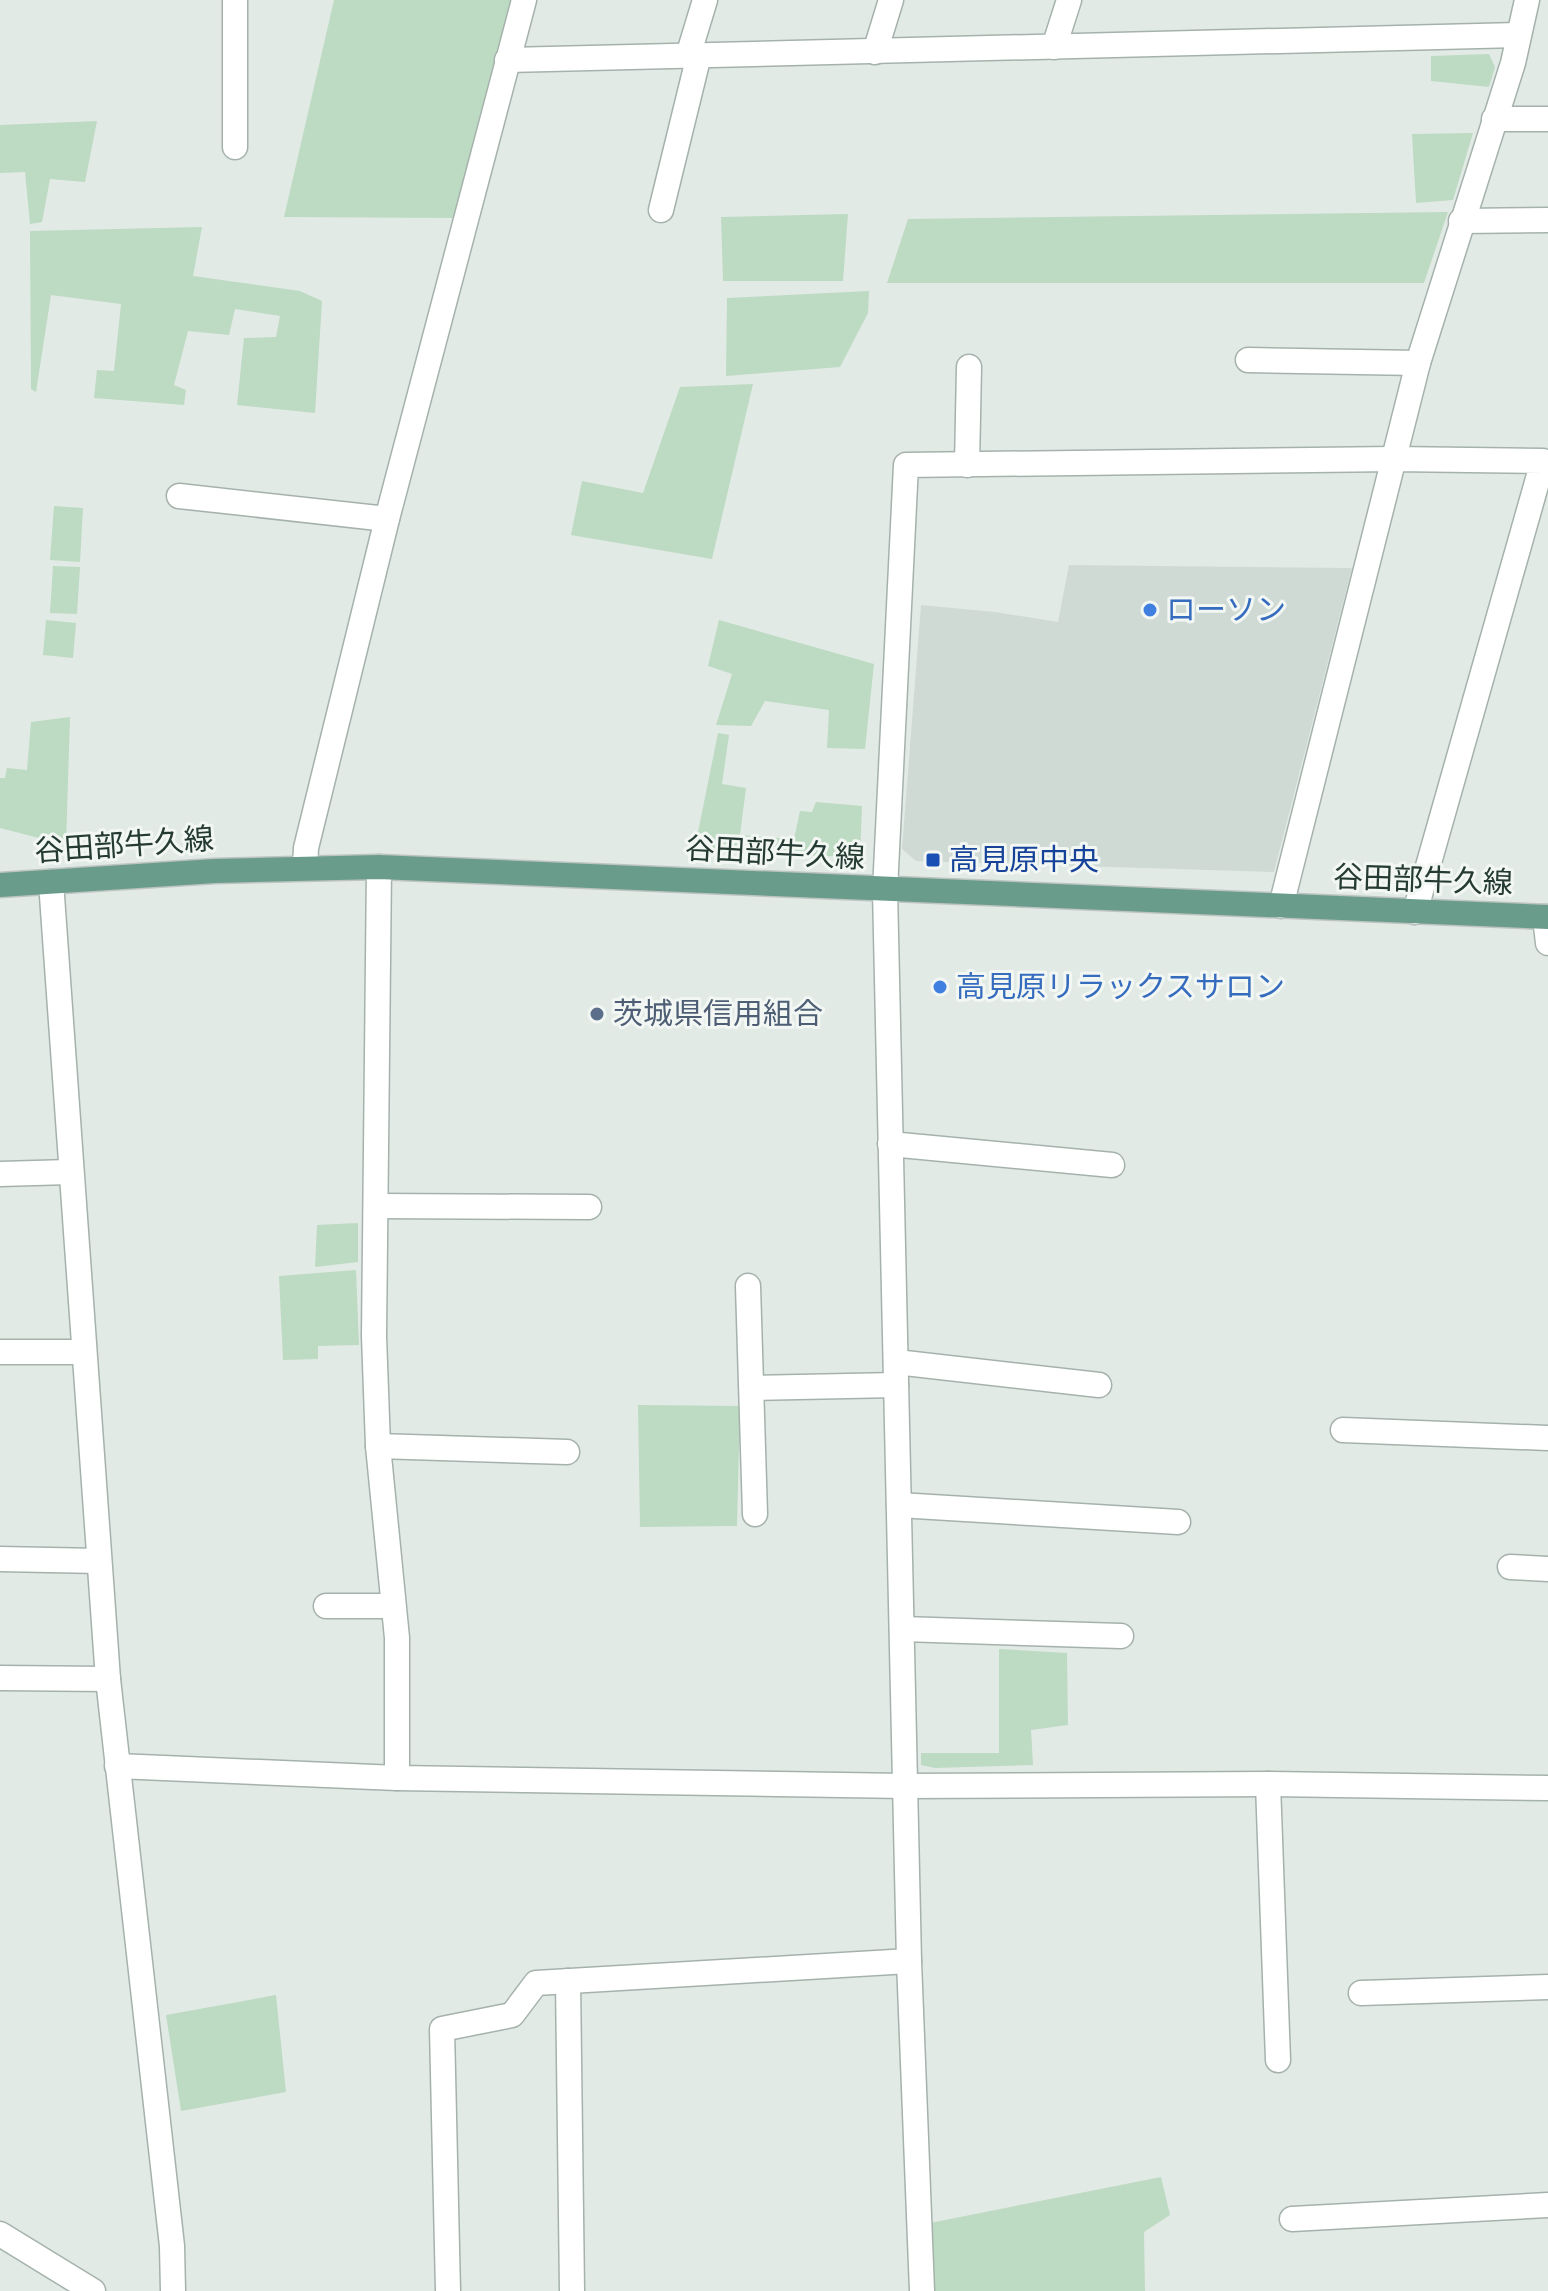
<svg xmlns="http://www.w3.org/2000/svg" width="1548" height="2291" font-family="'Space Grotesk','Noto Sans JP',sans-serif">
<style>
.built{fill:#d0dad5}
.green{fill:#bddac2}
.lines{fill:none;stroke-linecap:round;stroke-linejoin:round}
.minor-casing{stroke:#a5b2ac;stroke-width:27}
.major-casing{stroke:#bdc4c2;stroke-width:27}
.minor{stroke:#fff;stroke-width:24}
.major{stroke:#6a9c8b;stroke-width:24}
.shop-dot{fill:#3f7fe0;stroke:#f2f7f4;stroke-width:3}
.transit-dot{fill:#1a4fb4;stroke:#f2f7f4;stroke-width:3}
.service-dot{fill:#5c6f8a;stroke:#f2f7f4;stroke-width:3}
.labels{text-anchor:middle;stroke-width:6;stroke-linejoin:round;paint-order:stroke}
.shop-label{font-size:30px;fill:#366cbe;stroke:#f2f7f4;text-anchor:start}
.street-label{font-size:30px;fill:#243a32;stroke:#f2f7f4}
.transit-label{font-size:30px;fill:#164399;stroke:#f2f7f4;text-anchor:start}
.service-label{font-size:30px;fill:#4e5e75;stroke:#f2f7f4;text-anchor:start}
</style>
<rect width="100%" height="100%" fill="#e2eae6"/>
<polygon class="built" points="1069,565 1352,568 1274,872 916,861 902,849 921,605 995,612 1058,622"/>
<g class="green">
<polygon points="334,0 512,0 457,218 284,217"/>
<polygon points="1489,54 1495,67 1489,87 1431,81 1431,56"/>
<polygon points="97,121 85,182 50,179 42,222 30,224 25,172 0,173 0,125"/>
<polygon points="1473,133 1453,200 1416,203 1412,134"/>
<polygon points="1448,212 1424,283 887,283 908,219"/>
<polygon points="848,214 843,281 723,281 721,217"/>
<polygon points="202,227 193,276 300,291 322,301 315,413 237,405 244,338 276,337 280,316 235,309 229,335 188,331 174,385 186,390 184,405 94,398 97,370 114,371 121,304 51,295 36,392 31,389 30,231"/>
<polygon points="869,291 868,313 840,367 726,376 727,298"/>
<polygon points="753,384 712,559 571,535 582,481 643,493 680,387"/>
<polygon points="54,506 83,508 80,562 50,560"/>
<polygon points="53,566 80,567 77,614 50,613"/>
<polygon points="46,620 76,623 73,658 43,655"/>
<polygon points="719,620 874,664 865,749 827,748 829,710 765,701 751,726 716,725 732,674 708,666"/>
<polygon points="70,717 66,845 0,828 0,778 5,778 7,768 27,770 31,722"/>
<polygon points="718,733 729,735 722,784 746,788 740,835 794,839 800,811 812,812 816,802 862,806 860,857 694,852"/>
<polygon points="358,1223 358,1262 315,1267 317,1225"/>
<polygon points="356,1270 359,1345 318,1346 318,1359 283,1360 279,1276"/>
<polygon points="638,1405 740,1406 737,1526 640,1527"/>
<polygon points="999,1649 1067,1653 1068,1725 1031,1730 1033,1765 935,1768 921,1765 921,1753 999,1753"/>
<polygon points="276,1995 286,2092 181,2111 166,2015"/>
<polygon points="1161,2177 1170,2215 1144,2232 1145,2291 934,2291 930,2223"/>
</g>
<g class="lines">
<defs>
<g id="minor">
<polyline points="1054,47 1069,0"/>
<polyline points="875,52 891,0"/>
<polyline points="688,56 705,0"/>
<polyline points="507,60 1518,35"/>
<polyline points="1494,119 1548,119"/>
<polyline points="235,147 235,0"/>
<polyline points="661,210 699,55"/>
<polyline points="1461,221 1548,220"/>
<polyline points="1248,360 1418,363"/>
<polyline points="967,465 969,367"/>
<polyline points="179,496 387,519"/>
<polyline points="305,867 306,848 387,519 524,0"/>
<polyline points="379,867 374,1336 378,1446 397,1638 397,1778"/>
<polyline points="51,882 108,1679 172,2246 173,2291"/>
<polyline points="1281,906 1418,363 1513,63 1527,0"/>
<polyline points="1545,917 1548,943"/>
<polyline points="890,1144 1112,1165"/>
<polyline points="0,1174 70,1172"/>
<polyline points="377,1206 589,1207"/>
<polyline points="748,1286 755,1514"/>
<polyline points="0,1352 83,1352"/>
<polyline points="896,1362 1099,1385"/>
<polyline points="752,1388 896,1385"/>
<polyline points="1343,1430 1548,1438"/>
<polyline points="378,1446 567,1452"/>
<polyline points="899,1505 1178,1522"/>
<polyline points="0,1559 99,1561"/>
<polyline points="1510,1567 1548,1569"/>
<polyline points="326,1606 393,1606"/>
<polyline points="902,1629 1121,1636"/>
<polyline points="0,1678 108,1679"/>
<polyline points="117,1766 397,1778 905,1786 1268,1784 1548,1788"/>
<polyline points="1268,1784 1278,2060"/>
<polyline points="568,1981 572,2291"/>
<polyline points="1361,1993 1548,1987"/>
<polyline points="1292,2219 1548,2205"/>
<polyline points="0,2234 93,2291"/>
<polyline points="448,2291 442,2029 512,2015 536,1983 909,1961"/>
<polyline points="922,2291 909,1961 885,890 906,465 1394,459 1543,461 1415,912"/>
</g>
<polyline id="major" points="0,885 215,871 379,867 1548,917"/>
</defs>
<use href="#minor" class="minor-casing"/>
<use href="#major" class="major-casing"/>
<use href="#minor" class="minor"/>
<use href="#major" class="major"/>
</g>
<g class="shop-dot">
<circle cx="1150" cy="610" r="8"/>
<circle cx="940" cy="987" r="8"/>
</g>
<rect class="transit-dot" x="925" y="852" width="16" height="16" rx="4"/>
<circle class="service-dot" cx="597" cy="1014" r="8"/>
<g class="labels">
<g class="shop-label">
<text x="1166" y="620">ローソン</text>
<text x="956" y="997">高見原リラックスサロン</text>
</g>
<g class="street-label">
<text transform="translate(124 845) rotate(-4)" y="10">谷田部牛久線</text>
<text transform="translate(775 853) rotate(3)" y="10">谷田部牛久線</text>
<text transform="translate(1423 880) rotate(2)" y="10">谷田部牛久線</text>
</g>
<g class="transit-label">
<text x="949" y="870">高見原中央</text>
</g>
<g class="service-label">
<text x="613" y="1024">茨城県信用組合</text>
</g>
</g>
</svg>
